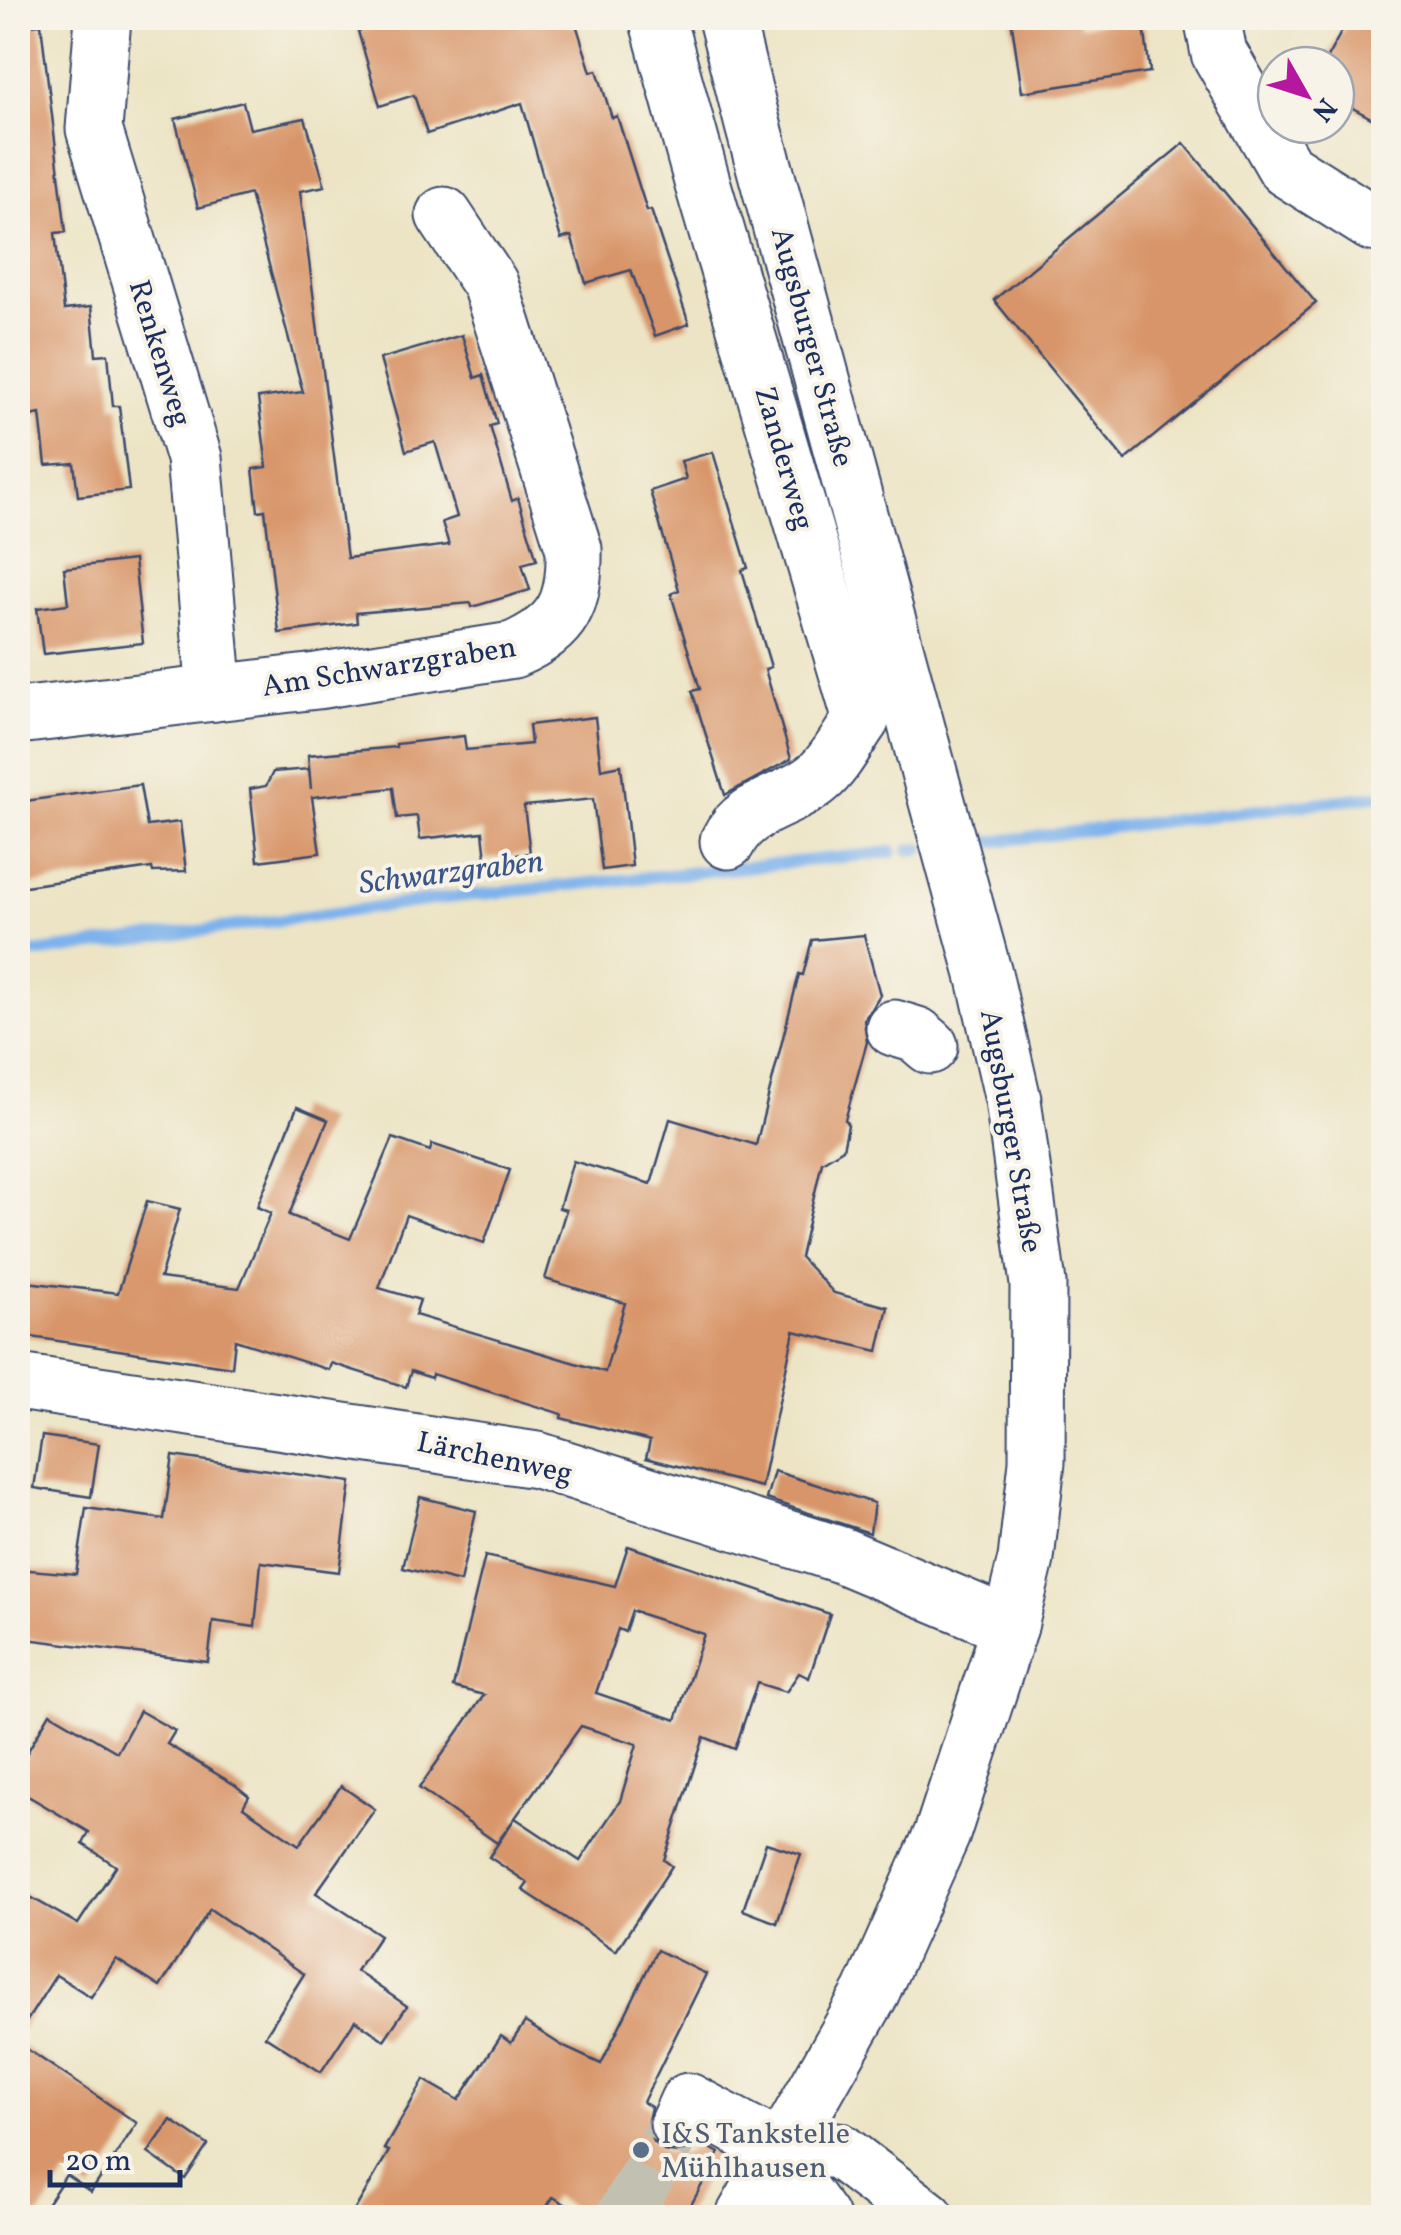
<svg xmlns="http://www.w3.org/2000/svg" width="1401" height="2235" font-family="Vollkorn,serif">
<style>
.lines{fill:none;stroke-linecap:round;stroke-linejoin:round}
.stream{stroke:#7eb2ec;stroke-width:12}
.building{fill:#d89569;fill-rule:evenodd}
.minor-tunnel{stroke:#c2c0b0;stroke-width:55;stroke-dasharray:55 28;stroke-linecap:butt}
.minor-casing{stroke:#3a4a6d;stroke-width:59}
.major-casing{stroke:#3a4a6d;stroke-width:59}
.minor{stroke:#fff;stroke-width:55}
.major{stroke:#fff;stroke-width:55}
.service-dot{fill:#5c6f8a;stroke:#f7f3e8;stroke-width:4}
.labels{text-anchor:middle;stroke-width:8;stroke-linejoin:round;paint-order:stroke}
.street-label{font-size:30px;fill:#1b2f5e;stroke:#f7f3e8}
.service-label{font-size:30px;fill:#4e5e75;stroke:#f7f3e8;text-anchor:start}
.water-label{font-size:32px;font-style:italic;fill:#395689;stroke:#f7f3e8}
</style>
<rect width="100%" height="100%" fill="#f7f3e8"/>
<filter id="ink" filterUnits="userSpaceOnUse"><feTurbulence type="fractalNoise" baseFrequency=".01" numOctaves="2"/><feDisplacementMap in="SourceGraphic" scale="20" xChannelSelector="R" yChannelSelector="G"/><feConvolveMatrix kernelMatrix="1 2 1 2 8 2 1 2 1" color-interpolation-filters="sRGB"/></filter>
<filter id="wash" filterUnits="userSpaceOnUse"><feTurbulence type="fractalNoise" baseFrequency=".0048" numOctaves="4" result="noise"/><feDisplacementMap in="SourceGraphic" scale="40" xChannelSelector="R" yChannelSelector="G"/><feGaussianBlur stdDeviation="2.25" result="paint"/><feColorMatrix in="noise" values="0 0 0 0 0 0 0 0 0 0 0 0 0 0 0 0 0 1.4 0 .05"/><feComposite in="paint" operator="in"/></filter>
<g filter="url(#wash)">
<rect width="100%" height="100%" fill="#ece4c4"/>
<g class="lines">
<g class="stream">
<polyline points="989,842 1384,795"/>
<polyline points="909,850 920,849"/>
<polyline points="18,955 455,897 892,852"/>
</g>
</g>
<g id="blocks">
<g class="building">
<polygon points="406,18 566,18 569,26 576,24 591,72 597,70 612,118 617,116 647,211 651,210 689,324 655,336 631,270 586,283 571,236 561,239 522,103 427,134 414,95 380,106 358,31"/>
<polygon points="1011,18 1078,18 1079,26 1143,18 1150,72 1022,92"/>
<polygon points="1349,18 1384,18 1384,125 1336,99 1336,65 1323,65"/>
<polygon points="41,24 66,232 55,233 64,310 91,307 96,355 108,354 113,406 119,406 129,490 78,496 74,463 46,465 40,414 31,416 26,363 18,362 18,26"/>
<polygon points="243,102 250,129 305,118 325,186 300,191 347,558 449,545 442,522 457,517 435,442 406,451 380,359 462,335 475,378 483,375 497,424 490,426 512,501 518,498 537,560 522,564 530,590 472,607 471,603 356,613 357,623 279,633 265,510 258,511 253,469 267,467 258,398 303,392 250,194 198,208 175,119"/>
<polygon points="1184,143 1316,303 1125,460 994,300"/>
<polygon points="713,452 748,568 742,570 771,667 765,669 791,759 725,795 692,691 700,689 671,594 679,590 650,491 686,479 681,461"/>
<polygon points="134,560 143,643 43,654 37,608 68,604 64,568"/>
<polygon points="595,717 601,769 621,765 632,866 602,870 593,799 524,806 530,853 486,859 483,832 420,839 417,816 397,818 393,788 312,797 320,853 258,861 250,789 266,786 273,772 309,769 311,789 308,755 396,747 396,744 464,736 466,750 531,744 529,725"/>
<polygon points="140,785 147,826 180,822 186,871 153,872 152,868 18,887 18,802"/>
<polygon points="864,935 880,995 864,1020 867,1042 845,1120 848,1125 843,1149 822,1162 800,1257 834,1293 888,1307 878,1351 794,1331 761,1487 646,1458 650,1441 561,1418 562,1414 432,1374 431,1378 411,1371 406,1387 331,1363 329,1370 235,1340 232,1367 18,1335 18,1281 118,1293 147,1201 180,1209 160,1278 239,1288 271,1213 257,1207 297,1107 328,1120 289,1215 350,1239 393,1138 430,1151 432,1144 510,1170 484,1243 406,1215 379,1288 420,1300 415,1315 605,1372 625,1303 545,1279 566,1210 559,1208 573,1161 651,1184 670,1119 756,1145 799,974 803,975 812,940"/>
<polygon points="42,1436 99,1444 91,1497 34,1488"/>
<polygon points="173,1456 351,1482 339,1572 261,1562 255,1627 213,1621 208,1662 18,1638 18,1569 76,1574 86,1508 164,1519"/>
<polygon points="774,1471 874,1503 870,1533 766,1499"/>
<polygon points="420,1497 476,1511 460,1582 403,1568"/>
<path d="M 628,1546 L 830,1614 L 809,1678 L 799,1673 L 786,1692 L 757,1683 L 735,1749 L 704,1737 L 664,1860 L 672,1866 L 616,1951 L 523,1890 L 528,1883 L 489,1857 L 515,1818 L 580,1861 L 620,1801 L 637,1744 L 581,1726 L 497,1843 L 419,1788 L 484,1695 L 453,1687 L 485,1556 L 615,1586 ZM 632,1611 L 704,1634 L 676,1720 L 596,1693 L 618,1629 L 625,1632 Z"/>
<polygon points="140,1711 175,1731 167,1744 235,1785 249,1796 243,1807 299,1845 341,1786 375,1809 316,1893 380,1935 356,1971 407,2006 384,2040 355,2020 321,2072 265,2036 304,1974 210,1909 160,1987 116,1959 91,1997 56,1975 18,2035 18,1890 78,1924 116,1866 83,1844 89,1832 18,1790 18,1768 50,1713 117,1752"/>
<polygon points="766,1843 801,1854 777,1923 743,1910"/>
<polygon points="657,1950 706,1974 643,2102 651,2107 647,2125 652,2140 664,2151 682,2154 701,2143 719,2153 684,2218 589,2218 553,2197 540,2218 350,2218 389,2151 384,2149 424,2080 459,2100 501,2036 511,2043 525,2022 564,2047 601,2064"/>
<polygon points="18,2043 137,2123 91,2192 66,2175 38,2218 18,2218"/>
<polygon points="171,2120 208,2145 185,2179 148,2153"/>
</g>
</g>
</g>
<g filter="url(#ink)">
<use href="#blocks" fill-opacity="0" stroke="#3a4a6d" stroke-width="2.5"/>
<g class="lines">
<polyline class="minor-tunnel" points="622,2218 678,2123"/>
<defs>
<g id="minor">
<polyline points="103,18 94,129 194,458 215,693"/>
<path d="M 657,18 L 703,185 L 861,720 C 848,738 835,764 818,778 C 790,802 745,805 728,841"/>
<polyline points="1212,18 1219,53 1286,169 1372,223 1384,225"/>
<path d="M 18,716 L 317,681 L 513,650 C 564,628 575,603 574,549 L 490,284 L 444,215"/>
<polyline points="894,1028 917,1035 930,1046"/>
<polyline points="18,1382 537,1460 841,1555 1010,1626"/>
<polyline points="678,2123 688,2101 781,2150"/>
</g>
<g id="major">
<polyline points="726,18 753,125 985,978 1013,1100 1038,1284 1037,1462 1026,1559 1010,1626 942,1834 871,1993 743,2218"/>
<polyline points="781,2150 838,2150 927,2218"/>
<polyline points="777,2158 821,2218"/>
</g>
</defs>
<use href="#minor" class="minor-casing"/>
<use href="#major" class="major-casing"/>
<use href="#minor" class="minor"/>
<use href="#major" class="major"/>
</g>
</g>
<circle class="service-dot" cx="641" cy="2150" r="10"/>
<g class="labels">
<g class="street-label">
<text transform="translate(813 347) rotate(75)" y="10">Augsburger Straße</text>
<text transform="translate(161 353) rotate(73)" y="10">Renkenweg</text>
<text transform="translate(785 458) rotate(74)" y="10">Zanderweg</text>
<text transform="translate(389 666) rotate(-9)" y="10">Am Schwarzgraben</text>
<text transform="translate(1012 1131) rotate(80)" y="10">Augsburger Straße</text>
<text transform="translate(495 1457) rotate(12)" y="10">Lärchenweg</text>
</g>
<g class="service-label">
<text x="661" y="2143">I&amp;S Tankstelle<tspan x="661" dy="34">Mühlhausen</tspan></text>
</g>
<g class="water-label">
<text transform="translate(451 871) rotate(-7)" y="11">Schwarzgraben</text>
</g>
</g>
<rect width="1401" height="2235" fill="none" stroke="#f7f3e8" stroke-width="60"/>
<g transform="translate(1306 95) rotate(129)"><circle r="48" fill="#f7f3e8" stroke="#9fa5b1" stroke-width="2.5"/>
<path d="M0-8L18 38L0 25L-18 38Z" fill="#b5179e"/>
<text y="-15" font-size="28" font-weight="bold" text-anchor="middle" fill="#1b2f5e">N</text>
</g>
<path d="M50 2170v15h130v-15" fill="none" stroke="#1b2f5e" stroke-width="5"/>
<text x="65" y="2170" font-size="30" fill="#1b2f5e" stroke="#f7f3e8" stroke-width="8" paint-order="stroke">20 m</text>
</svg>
